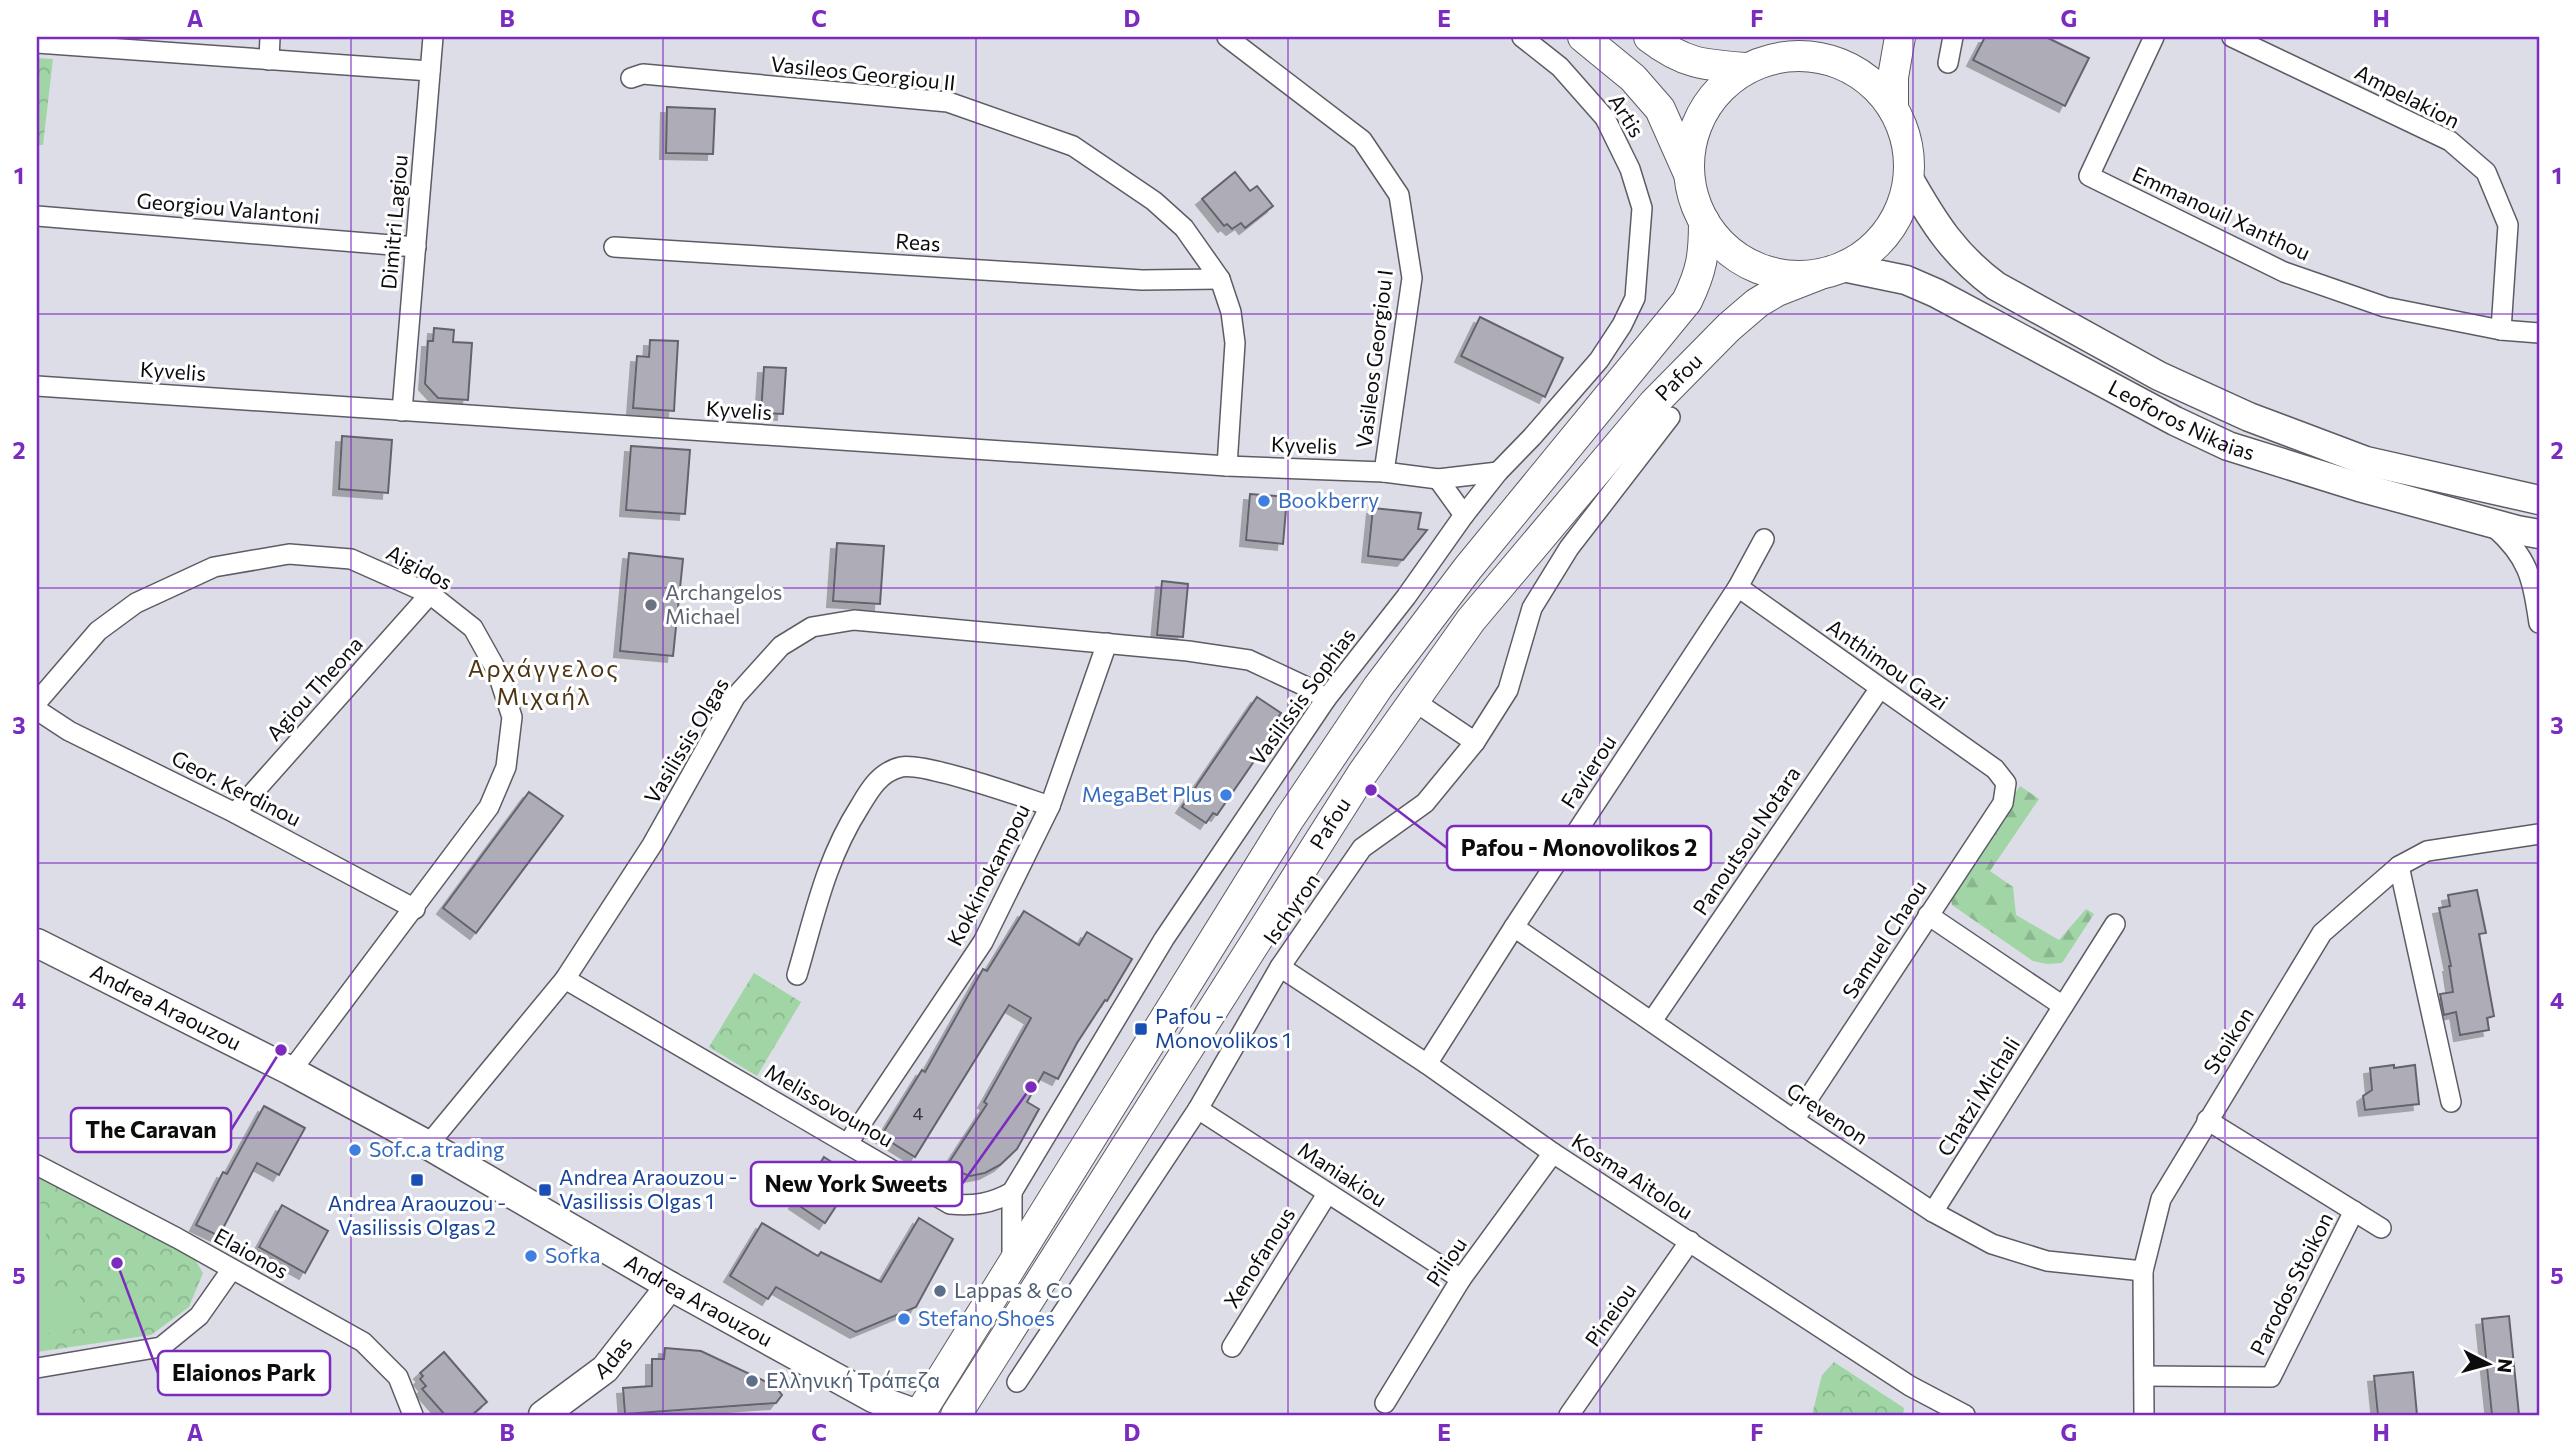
<svg xmlns="http://www.w3.org/2000/svg" width="2576" height="1452" font-family="Commissioner,sans-serif">
<style>
.forest{fill:url(#forest-firs)}
.park{fill:url(#park-crowns)}
.pitch{fill:#a1d5a6}
.building{fill:#aeadb7;stroke:#64646d;stroke-width:2;filter:url(#shadow)}
.lines{fill:none;stroke-linecap:round;stroke-linejoin:round}
.street-casing{stroke:#5d5c65;stroke-width:22}
.secondary-casing{stroke:#5d5c65;stroke-width:31}
.primary-casing{stroke:#5d5c65;stroke-width:32}
.street{stroke:#fff;stroke-width:19}
.secondary{stroke:#fff;stroke-width:28}
.primary{stroke:#fff;stroke-width:30}
.grid{fill:none;stroke:#7b2cbf;stroke-width:2;stroke-opacity:0.55}
.shop-dot{fill:#3f7fe0;stroke:#fff;stroke-width:2.5}
.worship-dot{fill:#6b7280;stroke:#fff;stroke-width:2.5}
.transit-dot{fill:#1a4fb4;stroke:#fff;stroke-width:2.5}
.service-dot{fill:#5c6f8a;stroke:#fff;stroke-width:2.5}
.labels{text-anchor:middle;stroke-width:6;stroke-linejoin:round;paint-order:stroke}
.number-label{font-size:18px;fill:#343439}
.street-label{font-size:21px;fill:#0c0c0f;stroke:#fff}
.shop-label{font-size:21px;fill:#366cbe;stroke:#fff;text-anchor:start}
.worship-label{font-size:21px;fill:#5b616d;stroke:#fff;text-anchor:start}
.transit-label{font-size:21px;fill:#164399;stroke:#fff;text-anchor:start}
.service-label{font-size:21px;fill:#4e5e75;stroke:#fff;text-anchor:start}
.quarter-label{font-size:24px;letter-spacing:2px;fill:#4e3513;stroke:#fff}
.leader{fill:none;stroke:#7b2cbf;stroke-width:2.5}
.callout-dot{fill:#7b2cbf;stroke:#fff;stroke-width:2.5}
.callout{fill:#fff;stroke:#7b2cbf;stroke-width:2.5}
.callout-label{font-size:23px;text-anchor:middle;font-weight:bold;fill:#0c0c0f}
.neatline{fill:none;stroke:#7b2cbf;stroke-width:2.5}
.grid-label{font-size:23px;text-anchor:middle;font-weight:bold;fill:#7b2cbf}
</style>
<defs>
<pattern id="forest-firs" width="22" height="20" patternUnits="userSpaceOnUse" patternTransform="scale(1.75)"><rect width="22" height="20" fill="#a1d5a6"/><path d="M5 1l3.5 6h-7zM16 11l3.5 6h-7z" fill="#89b68e"/></pattern>
<pattern id="park-crowns" width="20" height="18" patternUnits="userSpaceOnUse" patternTransform="scale(1.75)"><rect width="20" height="18" fill="#a1d5a6"/><path d="M2 6a3 3 0 1 1 6 0M12 15a3 3 0 1 1 6 0" fill="none" stroke="#89b68e"/></pattern>
<filter id="shadow"><feDropShadow dx="-6" dy="6" stdDeviation="0" flood-color="#0004"/></filter>
</defs>
<rect width="100%" height="100%" fill="#dddde7"/>
<polygon class="forest" points="2020,786 2039,799 1990,871 2013,887 2016,915 2059,940 2086,909 2094,914 2062,963 2047,964 2033,961 1952,905 1950,892"/>
<g class="park">
<polygon points="37,58 53,59 43,145 37,145"/>
<polygon points="754,973 801,1002 757,1076 709,1047"/>
<polygon points="37,1172 191,1253 203,1273 189,1307 151,1335 37,1352"/>
<polygon points="1834,1362 1904,1408 1903,1415 1812,1415 1822,1375"/>
</g>
<g class="pitch">
<polygon points="42,1203 52,1284 37,1286 37,1204"/>
<polygon points="79,1289 84,1328 37,1335 37,1295"/>
</g>
<g class="building">
<polygon points="1985,37 2046,37 2089,58 2065,106 1973,60"/>
<polygon points="667,107 715,109 713,154 666,153"/>
<polygon points="1235,172 1250,191 1257,186 1273,206 1245,228 1241,223 1232,229 1227,224 1224,226 1202,199"/>
<polygon points="1480,317 1563,358 1545,397 1461,356"/>
<polygon points="434,328 454,330 453,342 472,343 468,400 438,398 425,384 428,341 433,341"/>
<polygon points="650,340 678,341 674,411 633,408 637,356 649,357"/>
<polygon points="764,367 786,368 783,414 761,413"/>
<polygon points="342,436 392,440 388,493 339,489"/>
<polygon points="631,446 690,450 685,514 626,510"/>
<polygon points="1250,494 1287,497 1283,544 1246,540"/>
<polygon points="1373,508 1421,513 1418,529 1427,530 1403,560 1368,556"/>
<polygon points="837,543 884,546 880,604 833,601"/>
<polygon points="629,553 683,559 673,656 620,651"/>
<polygon points="1162,581 1188,584 1183,637 1157,635"/>
<polygon points="1257,697 1281,713 1275,722 1279,725 1217,815 1213,813 1206,823 1182,807"/>
<polygon points="529,792 563,816 476,933 443,908"/>
<polygon points="2477,890 2486,933 2479,934 2494,1016 2487,1018 2489,1030 2460,1035 2456,1012 2444,1015 2440,994 2453,992 2449,966 2451,966 2439,908 2450,906 2448,895"/>
<polygon points="1024,911 1079,945 1087,932 1132,959 1107,1001 1105,1000 1077,1043 1058,1079 1044,1072 1027,1102 1039,1109 1017,1149 1000,1165 985,1173 970,1176 946,1167 987,1104 984,1102 1031,1018 1009,1005 915,1157 881,1136 922,1070 925,1072 983,969 987,971"/>
<polygon points="2394,1065 2394,1068 2415,1065 2419,1104 2365,1110 2363,1096 2372,1090 2370,1068"/>
<polygon points="264,1106 305,1128 279,1175 257,1163 219,1236 196,1225 223,1172 227,1174"/>
<polygon points="824,1157 855,1177 825,1223 795,1203"/>
<polygon points="282,1205 328,1231 305,1273 259,1247"/>
<polygon points="919,1218 953,1239 916,1307 856,1332 776,1287 768,1299 730,1276 762,1223 818,1256 821,1252 881,1282"/>
<polygon points="2509,1316 2519,1415 2492,1415 2482,1319"/>
<polygon points="665,1348 701,1351 775,1386 782,1395 776,1403 625,1414 623,1388 652,1386 652,1359 664,1359"/>
<polygon points="444,1352 487,1402 472,1415 445,1415 422,1389 426,1386 420,1379 423,1376 420,1373"/>
<polygon points="2413,1372 2417,1415 2378,1415 2374,1376"/>
</g>
<g class="lines">
<defs>
<g id="street">
<polyline points="1227,37 1362,140 1399,195 1412,278 1384,472"/>
<polyline points="2154,37 2089,176 2284,272 2385,307 2501,330 2539,333"/>
<polyline points="2232,37 2450,141 2486,172 2508,225 2501,330"/>
<polyline points="37,43 430,71"/>
<polyline points="269,60 270,37"/>
<polyline points="1948,63 1953,37"/>
<polyline points="631,78 643,74 948,102 1073,146 1154,201 1184,228 1220,279 1231,312 1235,343 1227,466"/>
<polyline points="37,216 416,247"/>
<polyline points="614,247 1142,280 1220,279"/>
<polyline points="37,386 1227,466 1384,472 1438,479 1498,472"/>
<polyline points="402,411 433,37"/>
<polyline points="1438,479 1464,515"/>
<path d="M 2494,527 C 2529,558 2532,578 2539,623"/>
<polyline points="1738,587 1995,769 2006,783 2003,803 1794,1120"/>
<polyline points="1414,701 1475,742"/>
<polyline points="37,702 98,631 136,603 214,567 289,554 351,559 430,594 473,628 497,671 512,717 506,767 489,807 291,1071"/>
<polyline points="37,710 69,731 235,813 415,909"/>
<polyline points="235,813 430,594"/>
<polyline points="2399,866 2451,1102"/>
<polyline points="1928,915 2063,1006"/>
<polyline points="1514,927 1794,1120 1933,1212 1992,1244 2047,1261 2143,1271"/>
<polyline points="1280,967 1427,1064 1553,1153 1910,1386 1965,1415"/>
<path d="M 797,975 C 815,914 825,861 860,806 C 870,789 880,772 901,767 C 925,762 1022,797 1050,806"/>
<path d="M 565,979 L 950,1204 C 973,1206 991,1204 1012,1192 L 1164,939 L 1326,699 L 1406,597 L 1464,515 L 1498,472 L 1532,437 L 1599,360 L 1622,325 L 1635,298 L 1642,208 L 1630,169 L 1605,118 L 1560,67 L 1522,37"/>
<polyline points="1652,1021 1880,688"/>
<polyline points="1427,1064 1514,927 1738,587 1764,539"/>
<polyline points="1198,1109 1461,1279"/>
<polyline points="2207,1120 2381,1228"/>
<polyline points="848,1143 983,942 1050,806 1107,643"/>
<polyline points="428,1145 565,979 652,845 735,697 781,646 812,627 854,620 1188,651 1249,660 1309,688 1326,699"/>
<polyline points="37,1165 177,1238 363,1342 398,1377 413,1415"/>
<polyline points="1012,1192 1012,1261"/>
<polyline points="1933,1212 2115,924"/>
<polyline points="1232,1347 1327,1194"/>
<polyline points="37,1368 161,1347 199,1316 232,1269"/>
<polyline points="2144,1376 2271,1377 2354,1211"/>
<polyline points="1017,1382 1198,1109 1280,967 1362,848 1425,803 1475,742 1508,690 1532,608 1569,548 1670,417"/>
<polyline points="1385,1403 1461,1279 1553,1153"/>
<polyline points="1569,1415 1690,1241"/>
<polyline points="2144,1415 2143,1271 2161,1199 2322,933 2399,866 2427,851 2539,834"/>
</g>
<g id="secondary">
<path d="M 1909,179 C 1934,223 1954,255 1996,286 L 2159,376 L 2249,417 L 2366,461 L 2539,500"/>
<path id="s1" d="M 1843,267 L 1906,280 L 1936,293 L 2175,421 L 2228,446 L 2359,487 L 2517,530 L 2539,534"/>
<path id="s2" d="M 37,943 L 291,1071 L 428,1145 L 670,1286 L 873,1398 L 920,1415"/>
<path id="s3" d="M 543,1415 L 605,1369 L 670,1286"/>
</g>
<g id="primary">
<polyline points="1583,37 1633,78 1660,109 1688,172"/>
<path d="M 1649,37 C 1684,64 1704,65 1747,68"/>
<circle cx="1799" cy="166" r="110"/>
<polyline points="1893,107 1893,77 1900,37"/>
<path d="M 919,1415 L 1289,819 L 1378,687 L 1468,568 L 1687,301 C 1702,270 1704,255 1704,221"/>
<path id="s4" d="M 956,1415 L 1362,774 L 1471,620 L 1654,403 L 1729,327 L 1757,303 L 1777,291 L 1818,275"/>
</g>
</defs>
<use href="#street" class="street-casing"/>
<use href="#secondary" class="secondary-casing"/>
<use href="#primary" class="primary-casing"/>
<use href="#street" class="street"/>
<use href="#secondary" class="secondary"/>
<use href="#primary" class="primary"/>
</g>
<path class="grid" d="M 351,37 L 351,1415M 663,37 L 663,1415M 976,37 L 976,1415M 1288,37 L 1288,1415M 1600,37 L 1600,1415M 1913,37 L 1913,1415M 2225,37 L 2225,1415M 37,314 L 2539,314M 37,588 L 2539,588M 37,863 L 2539,863M 37,1138 L 2539,1138"/>
<g class="shop-dot">
<circle cx="1264" cy="501" r="7"/>
<circle cx="1226" cy="795" r="7"/>
<circle cx="355" cy="1150" r="7"/>
<circle cx="531" cy="1256" r="7"/>
<circle cx="904" cy="1319" r="7"/>
</g>
<circle class="worship-dot" cx="651" cy="605" r="7"/>
<g class="transit-dot">
<rect x="1134" y="1022" width="14" height="14" rx="3.5"/>
<rect x="410" y="1173" width="14" height="14" rx="3.5"/>
<rect x="538" y="1183" width="14" height="14" rx="3.5"/>
</g>
<g class="service-dot">
<circle cx="940" cy="1291" r="7"/>
<circle cx="752" cy="1381" r="7"/>
</g>
<g class="labels">
<g class="number-label">
<text x="918" y="1120">4</text>
</g>
<g class="street-label">
<text transform="translate(863 74) rotate(6)" y="7">Vasileos Georgiou II</text>
<text transform="translate(2407 97) rotate(27)" y="7">Ampelakion</text>
<text transform="translate(1626 116) rotate(58)" y="7">Artis</text>
<text transform="translate(228 209) rotate(5)" y="7">Georgiou Valantoni</text>
<text transform="translate(2221 214) rotate(25)" y="7">Emmanouil Xanthou</text>
<text transform="translate(395 222) rotate(-85)" y="7">Dimitri Lagiou</text>
<text transform="translate(918 243) rotate(4)" y="7">Reas</text>
<text transform="translate(1375 359) rotate(-83)" y="7">Vasileos Georgiou I</text>
<text transform="translate(173 372) rotate(4)" y="7">Kyvelis</text>
<text dy="7" stroke="none"><textPath href="#s4" startOffset="1267">Pafou</textPath></text>
<text transform="translate(739 411) rotate(4)" y="7">Kyvelis</text>
<text dy="7" stroke="none"><textPath href="#s1" startOffset="374">Leoforos Nikaias</textPath></text>
<text transform="translate(1304 446) rotate(2)" y="7">Kyvelis</text>
<text transform="translate(419 568) rotate(28)" y="7">Aigidos</text>
<text transform="translate(1887 665) rotate(35)" y="7">Anthimou Gazi</text>
<text transform="translate(315 689) rotate(-48)" y="7">Agiou Theona</text>
<text transform="translate(1303 697) rotate(-54)" y="7">Vasilissis Sophias</text>
<text transform="translate(687 741) rotate(-59)" y="7">Vasilissis Olgas</text>
<text transform="translate(1589 772) rotate(-57)" y="7">Favierou</text>
<text transform="translate(236 789) rotate(27)" y="7">Geor. Kerdinou</text>
<text dy="7" stroke="none"><textPath href="#s4" startOffset="700">Pafou</textPath></text>
<text transform="translate(1747 841) rotate(-56)" y="7">Panoutsou Notara</text>
<text transform="translate(989 875) rotate(-63)" y="7">Kokkinokampou</text>
<text transform="translate(1292 909) rotate(-55)" y="7">Ischyron</text>
<text transform="translate(1885 940) rotate(-57)" y="7">Samuel Chaou</text>
<text dy="7" stroke="none"><textPath href="#s2" startOffset="144">Andrea Araouzou</textPath></text>
<text transform="translate(2229 1041) rotate(-58)" y="7">Stoikon</text>
<text transform="translate(1979 1097) rotate(-58)" y="7">Chatzi Michali</text>
<text transform="translate(829 1106) rotate(30)" y="7">Melissovounou</text>
<text transform="translate(1827 1114) rotate(34)" y="7">Grevenon</text>
<text transform="translate(1342 1175) rotate(33)" y="7">Maniakiou</text>
<text transform="translate(1632 1177) rotate(33)" y="7">Kosma Aitolou</text>
<text transform="translate(251 1254) rotate(29)" y="7">Elaionos</text>
<text transform="translate(1260 1258) rotate(-58)" y="7">Xenofanous</text>
<text transform="translate(1447 1262) rotate(-56)" y="7">Piliou</text>
<text transform="translate(2292 1284) rotate(-63)" y="7">Parodos Stoikon</text>
<text dy="7" stroke="none"><textPath href="#s2" startOffset="752">Andrea Araouzou</textPath></text>
<text transform="translate(1611 1315) rotate(-55)" y="7">Pineiou</text>
<text dy="7" stroke="none"><textPath href="#s3" startOffset="91">Adas</textPath></text>
</g>
<g class="shop-label">
<text x="1278" y="508">Bookberry</text>
<text x="1212" y="802" text-anchor="end">MegaBet Plus</text>
<text x="369" y="1157">Sof.c.a trading</text>
<text x="545" y="1263">Sofka</text>
<text x="918" y="1326">Stefano Shoes</text>
</g>
<g class="worship-label">
<text x="665" y="600">Archangelos<tspan x="665" dy="24">Michael</tspan></text>
</g>
<g class="transit-label">
<text x="1155" y="1024">Pafou -<tspan x="1155" dy="24">Monovolikos 1</tspan></text>
<text x="559" y="1185">Andrea Araouzou -<tspan x="559" dy="24">Vasilissis Olgas 1</tspan></text>
<text x="417" y="1211" text-anchor="middle">Andrea Araouzou -<tspan x="417" dy="24">Vasilissis Olgas 2</tspan></text>
</g>
<g class="service-label">
<text x="954" y="1298">Lappas &amp; Co</text>
<text x="766" y="1388">Ελληνική Τράπεζα</text>
</g>
<g class="quarter-label">
<text x="544" y="677">Αρχάγγελος<tspan x="544" dy="28">Μιχαήλ</tspan></text>
</g>
</g>
<path class="leader" d="M1371 790L1447 848M281 1050L231 1130M1031 1087L962 1184M117 1263L158 1373"/>
<g class="callout-dot">
<circle cx="1371" cy="790" r="7"/>
<circle cx="281" cy="1050" r="7"/>
<circle cx="1031" cy="1087" r="7"/>
<circle cx="117" cy="1263" r="7"/>
</g>
<g class="callout">
<rect x="1447" y="826" width="264" height="44" rx="7"/>
<rect x="71" y="1108" width="160" height="44" rx="7"/>
<rect x="751" y="1162" width="211" height="44" rx="7"/>
<rect x="158" y="1351" width="172" height="44" rx="7"/>
</g>
<g class="callout-label">
<text x="1579" y="856">Pafou - Monovolikos 2</text>
<text x="151" y="1138">The Caravan</text>
<text x="856" y="1192">New York Sweets</text>
<text x="244" y="1381">Elaionos Park</text>
</g>
<rect width="2576" height="1452" fill="none" stroke="#ffffff" stroke-width="77"/>
<g transform="translate(2488 1364) rotate(96)" stroke="#ffffff" stroke-width="5" paint-order="stroke">
<path d="M0-5L12 26L0 18L-12 26Z" fill="#0c0c0f"/>
<text y="-10" font-size="19" font-weight="bold" text-anchor="middle" fill="#0c0c0f">N</text>
</g>
<rect x="38" y="38" width="2500" height="1376" class="neatline"/>
<g class="grid-label">
<text x="195" y="27">A</text>
<text x="507" y="27">B</text>
<text x="819" y="27">C</text>
<text x="1132" y="27">D</text>
<text x="1444" y="27">E</text>
<text x="1757" y="27">F</text>
<text x="2069" y="27">G</text>
<text x="2381" y="27">H</text>
<text x="19" y="184">1</text>
<text x="2557" y="184">1</text>
<text x="19" y="459">2</text>
<text x="2557" y="459">2</text>
<text x="19" y="734">3</text>
<text x="2557" y="734">3</text>
<text x="19" y="1009">4</text>
<text x="2557" y="1009">4</text>
<text x="19" y="1284">5</text>
<text x="2557" y="1284">5</text>
<text x="195" y="1441">A</text>
<text x="507" y="1441">B</text>
<text x="819" y="1441">C</text>
<text x="1132" y="1441">D</text>
<text x="1444" y="1441">E</text>
<text x="1757" y="1441">F</text>
<text x="2069" y="1441">G</text>
<text x="2381" y="1441">H</text>
</g>
</svg>
